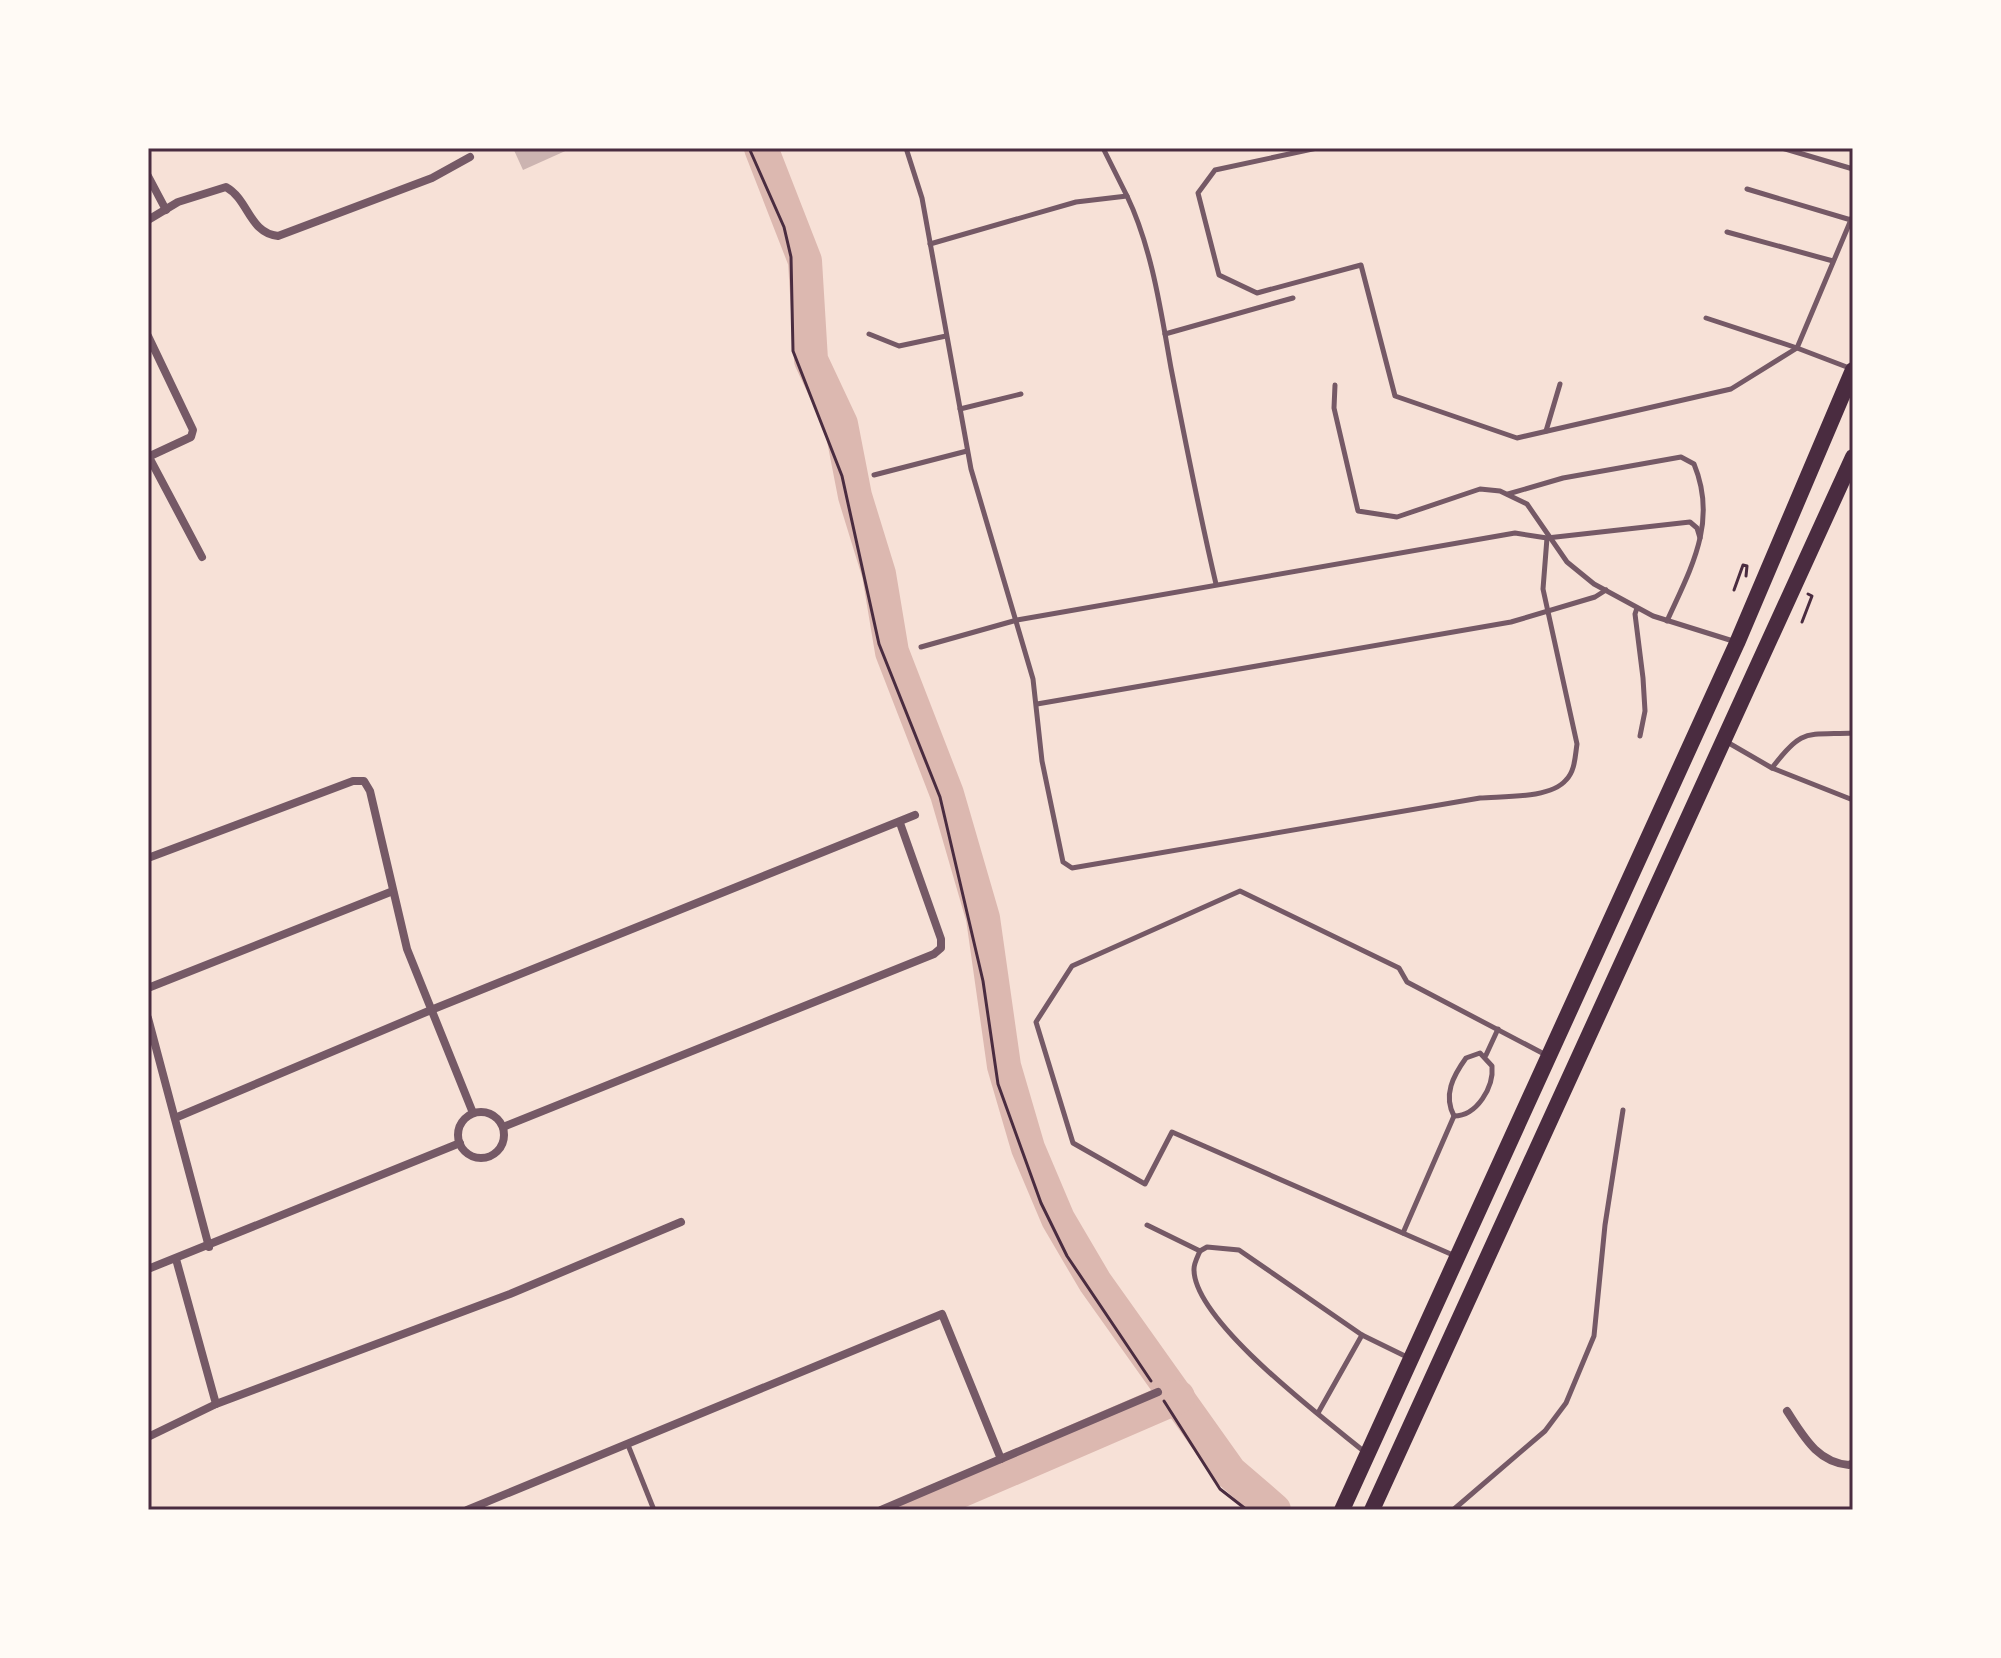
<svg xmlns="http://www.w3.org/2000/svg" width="2001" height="1658" font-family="'Titillium Web',sans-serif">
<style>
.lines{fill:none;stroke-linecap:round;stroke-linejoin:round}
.river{stroke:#dcb8b0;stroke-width:34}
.building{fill:#ccb4b1}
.path{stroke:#4a2c40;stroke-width:3}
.service{stroke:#755966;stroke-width:5}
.minor{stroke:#755966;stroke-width:8}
.primary{stroke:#4a2c40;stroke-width:16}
.neatline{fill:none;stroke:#4a2c40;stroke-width:3}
</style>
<rect width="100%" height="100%" fill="#f7e1d7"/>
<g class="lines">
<g class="river">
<polyline points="761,148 805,261 811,360 841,424 855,496 879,574 892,652 947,794 983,918 1004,1066 1028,1148 1058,1219 1095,1282 1230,1472 1274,1510"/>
<polyline points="916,1510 1178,1397"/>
</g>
</g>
<polygon class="building" points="513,148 572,148 523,170"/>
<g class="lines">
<g class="path">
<polyline points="749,148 784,227 791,257 793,351 842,476 879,644 940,797 983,981 998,1084 1041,1203 1067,1256 1151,1381"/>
<polyline points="1734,590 1743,565 1747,566 1746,576"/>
<polyline points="1802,622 1812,596 1808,594"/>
<polyline points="1164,1401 1220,1489 1247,1510"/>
</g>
<g class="service">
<path d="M 906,148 L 922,198 L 971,469 L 1033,679 L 1042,761 L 1063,862 L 1072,868 L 1480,798 C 1503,796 1550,799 1566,780 C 1575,771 1575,757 1577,744 L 1543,589 L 1547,538"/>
<polyline points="1103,148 1127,196"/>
<polyline points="1317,148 1215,170 1198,193 1219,275 1257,293 1361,265 1395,396 1517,438 1731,389 1797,348 1852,369"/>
<polyline points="1782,148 1853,169"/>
<polyline points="1747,189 1851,220"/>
<polyline points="1727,232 1833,261"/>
<path d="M 930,244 L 1076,202 L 1127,196 C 1152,248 1161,312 1171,368 C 1185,440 1199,512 1216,584"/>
<polyline points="1706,318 1797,348 1853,215"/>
<polyline points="869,334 899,346 946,336"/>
<polyline points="1165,334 1293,298"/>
<polyline points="1335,385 1334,408 1358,511 1397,517 1480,489 1500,491 1527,504 1567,562 1594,584 1653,616 1733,641"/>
<polyline points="960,409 1021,394"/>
<polyline points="1546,431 1560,384"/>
<polyline points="874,475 967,451"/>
<path d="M 1508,494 L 1563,478 L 1681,457 L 1694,464 C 1718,522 1691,568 1667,621"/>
<polyline points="1637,608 1635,614 1643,678 1645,711 1640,736"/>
<polyline points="921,647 1017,620 1515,533 1547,538 1690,522 1697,528 1700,538"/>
<polyline points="1037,704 1511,622 1595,597 1606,590"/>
<polyline points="1727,742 1772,768 1853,800"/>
<path d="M 1772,768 C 1802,728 1805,735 1853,733"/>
<path d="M 1480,1053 L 1492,1066 C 1494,1087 1477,1116 1454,1116 C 1443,1095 1453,1076 1466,1058 Z"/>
<polyline points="1486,1055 1498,1029"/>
<polyline points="1147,1225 1200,1251 1207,1247 1239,1250 1362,1335 1407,1357"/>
<polyline points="1403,1233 1454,1116"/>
<path d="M 1200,1251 C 1198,1256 1194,1263 1194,1269 C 1193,1321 1326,1420 1366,1453"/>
<polyline points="1453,1255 1172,1132 1145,1184 1073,1143 1036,1022 1072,966 1240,891 1399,968 1407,982 1546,1055"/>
<polyline points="1318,1413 1362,1335"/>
<polyline points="628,1445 654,1510"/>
<polyline points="1453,1510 1545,1431 1566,1403 1594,1336 1605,1225 1623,1110"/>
</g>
<g class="minor">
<polyline points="148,176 166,210"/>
<path d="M 148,220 L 178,202 L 226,187 C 249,200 249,233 278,236 L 432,178 L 470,157"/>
<polyline points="148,336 193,430 191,437 148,457"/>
<polyline points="149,457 202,557"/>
<polyline points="148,858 353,781 364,781 370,791 407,949 473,1113"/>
<polyline points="148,988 393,891"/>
<polyline points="148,1018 209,1247"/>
<circle cx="481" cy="1135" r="23"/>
<polyline points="175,1118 431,1010 915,815"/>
<polyline points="503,1127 934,954 941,948 941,939 900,823"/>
<polyline points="148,1269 460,1143"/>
<polyline points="216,1404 510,1294 681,1222"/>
<path d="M 1787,1411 C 1804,1437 1817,1462 1849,1465 L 1853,1463"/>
<polyline points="148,1437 216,1404 176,1259"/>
<polyline points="467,1510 942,1314 1001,1459"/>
<polyline points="881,1510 1158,1392"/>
</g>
<g class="primary">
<polyline points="1342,1510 1737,643 1853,370"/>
<polyline points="1372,1510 1853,457"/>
</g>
</g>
<rect width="2001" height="1658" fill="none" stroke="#fffaf5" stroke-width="300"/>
<rect x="150" y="150" width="1701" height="1358" class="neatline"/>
</svg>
